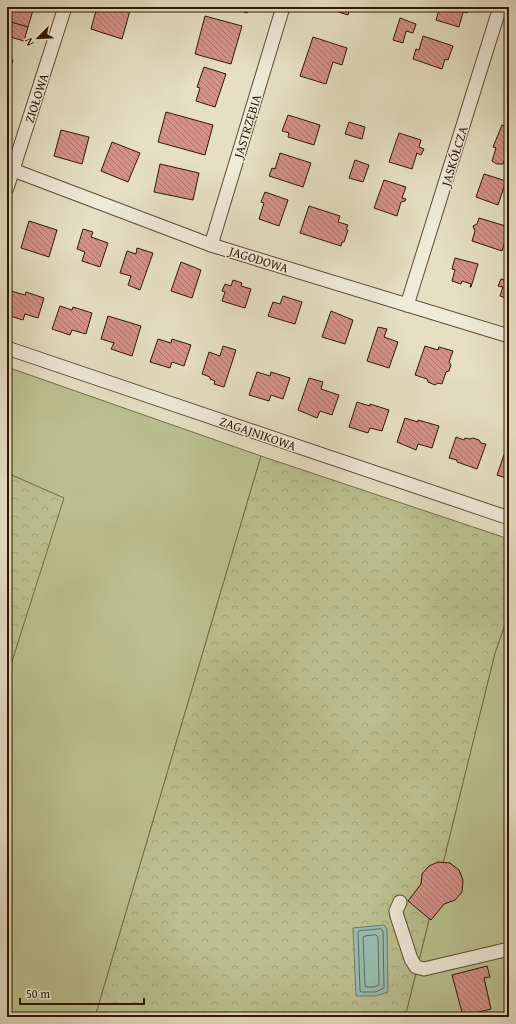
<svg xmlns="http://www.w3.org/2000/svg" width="516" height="1024" font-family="'Gentium Book Plus',serif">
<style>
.grass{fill:#bbc090;stroke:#756c48}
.forest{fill:url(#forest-crowns);stroke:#756c48}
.water{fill:#97bdb0;stroke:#6d7b6a}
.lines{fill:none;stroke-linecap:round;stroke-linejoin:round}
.shore{stroke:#636a58;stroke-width:1}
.building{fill:url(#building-back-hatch);stroke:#2f1800}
.lane-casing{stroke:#5d4a31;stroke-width:9}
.street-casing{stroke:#5d4a31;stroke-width:15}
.lane{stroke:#efead9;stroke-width:7}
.street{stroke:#efead9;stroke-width:13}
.labels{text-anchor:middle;stroke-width:3;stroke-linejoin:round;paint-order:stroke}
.street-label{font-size:13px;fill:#2f1800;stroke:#efead9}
</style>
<defs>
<pattern id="forest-crowns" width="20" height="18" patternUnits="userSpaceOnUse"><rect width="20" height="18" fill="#bbc090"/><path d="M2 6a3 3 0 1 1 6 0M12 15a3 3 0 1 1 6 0" fill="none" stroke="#a1a47a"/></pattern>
<pattern id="building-back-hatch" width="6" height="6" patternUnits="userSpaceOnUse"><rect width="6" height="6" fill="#d59189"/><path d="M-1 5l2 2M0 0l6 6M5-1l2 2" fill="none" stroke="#ad756e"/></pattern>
</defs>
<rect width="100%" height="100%" fill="#e6dfc4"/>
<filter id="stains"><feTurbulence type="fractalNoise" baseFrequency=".005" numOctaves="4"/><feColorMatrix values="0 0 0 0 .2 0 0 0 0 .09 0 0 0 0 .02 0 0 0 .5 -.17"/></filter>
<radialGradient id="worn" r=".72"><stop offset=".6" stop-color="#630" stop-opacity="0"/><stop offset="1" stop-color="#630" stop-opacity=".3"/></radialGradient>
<g class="grass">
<polygon points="7,367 261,456 95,1017 7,1017 7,677 63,498 7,473"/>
<polygon points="509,613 509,1017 405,1017 495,653"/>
</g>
<g class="forest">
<polygon points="261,456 509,539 509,613 495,653 405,1017 95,1017"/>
<polygon points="7,473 64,498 7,677"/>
</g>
<polygon class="water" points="384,925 387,929 388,992 376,996 356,996 353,928"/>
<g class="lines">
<g class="shore">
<polygon points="381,929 383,931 384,988 375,992 361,992 360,990 358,933 359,931"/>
<polygon points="376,935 378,937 379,985 374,987 366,987 365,985 363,937 365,936"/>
</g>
</g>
<g class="building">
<polygon points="7,7 34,7 28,27 7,21"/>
<polygon points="97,7 131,7 122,39 91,29"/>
<polygon points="229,7 249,7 247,13"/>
<polygon points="323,7 350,7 348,15"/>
<polygon points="440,7 467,7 469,8 467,13 463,12 459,27 436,20"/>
<polygon points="205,16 242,26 231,64 195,54"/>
<polygon points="400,18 416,24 413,33 406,31 403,43 393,40"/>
<polygon points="7,21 28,27 24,41 7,36"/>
<polygon points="423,36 453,46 448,60 445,59 442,69 413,59 416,49 419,50"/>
<polygon points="313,37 347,48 342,65 333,62 326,84 300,76"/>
<polygon points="7,58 13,60 7,80"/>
<polygon points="204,67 226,74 215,107 196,101 200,88 197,87"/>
<polygon points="166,112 213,125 205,155 158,142"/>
<polygon points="288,115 320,125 314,145 288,137 289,133 282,131"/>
<polygon points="349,122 365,127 362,139 345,134"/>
<polygon points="502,125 509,127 509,162 504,161 503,164 497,164 492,161 496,148 493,147"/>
<polygon points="61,130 89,137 82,164 54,156"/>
<polygon points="399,133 421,140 419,147 424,149 421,155 417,153 412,169 389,162"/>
<polygon points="112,142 140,153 128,182 101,171"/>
<polygon points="280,153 311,163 303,187 269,176 272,168 275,169"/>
<polygon points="355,160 369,165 363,182 349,178"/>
<polygon points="160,164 199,173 193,200 154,192"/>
<polygon points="484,174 506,181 498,205 476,197"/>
<polygon points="384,180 406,187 402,198 406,199 405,201 401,202 397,216 374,208"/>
<polygon points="265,192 288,200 279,226 259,219 264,203 261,202"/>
<polygon points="309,206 340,216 338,222 348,225 346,229 348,230 344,242 342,242 341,246 300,233"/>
<polygon points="479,218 509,227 502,251 472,241 475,231 473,226 477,224"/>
<polygon points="29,221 57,230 49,257 21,248"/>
<polygon points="83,229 93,232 91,237 108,243 100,267 82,261 85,252 77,249"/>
<polygon points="137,248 153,253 140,290 128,285 131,276 120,273 127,251 136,254"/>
<polygon points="455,258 478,264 471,287 470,287 471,284 462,281 461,284 452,281 455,270 452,269"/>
<polygon points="181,262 201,270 192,298 171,291"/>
<polygon points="507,274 509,275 509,299 500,296 503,287 498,286 501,279 505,280"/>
<polygon points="233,280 242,283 241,286 251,289 245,308 222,301 225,292 222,291 225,284 231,286"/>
<polygon points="11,291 25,295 26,292 44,298 38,318 25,314 23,320 7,315 7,305"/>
<polygon points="283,296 302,302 295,324 268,316 273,302 280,304"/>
<polygon points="60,306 72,310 73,307 92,313 86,334 72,330 70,335 52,329"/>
<polygon points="331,311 353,320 345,344 322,337"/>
<polygon points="108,316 141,326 132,356 111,349 114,343 101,339"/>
<polygon points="378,327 387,329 384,337 398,342 389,368 367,361"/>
<polygon points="158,339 171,343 172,339 191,345 184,366 172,362 170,368 150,362"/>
<polygon points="223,346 236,350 224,387 214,384 215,381 210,379 210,377 202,374 209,352 220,356"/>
<polygon points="425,346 438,350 439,347 453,351 449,362 451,365 449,371 446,372 442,384 438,383 435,385 428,382 427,379 415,375"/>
<polygon points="257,372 270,376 271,372 290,378 283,399 271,395 269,401 249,395"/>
<polygon points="309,378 323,382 321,389 339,395 332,415 320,411 317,418 298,410"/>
<polygon points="357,402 370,406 370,404 389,410 382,431 370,428 368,433 349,427"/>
<polygon points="405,418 418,422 418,420 439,426 432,448 418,444 416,450 397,442"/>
<polygon points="456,437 464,440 465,438 470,439 473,438 479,440 481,443 486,444 477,469 457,462 457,460 449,458"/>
<polygon points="505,452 509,454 509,479 497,475"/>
<polygon points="438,862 450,863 459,870 463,880 462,892 455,900 444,904 431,920 408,901 421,884 422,874 429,866"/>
<polygon points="487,966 490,977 484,978 491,1009 463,1016 452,975"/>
</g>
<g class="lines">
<defs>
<polyline id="lane" points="509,656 509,668"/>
<g id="street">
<polyline points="13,170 211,245 509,336"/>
<polyline points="7,188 65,7"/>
<polyline points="211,245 283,7"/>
<polyline points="407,305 500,7"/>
<polyline points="7,348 509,518"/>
<polyline points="400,902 396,911 397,916 411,959 416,967 424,969 509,949"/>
</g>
</defs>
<use href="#lane" class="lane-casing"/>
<use href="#street" class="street-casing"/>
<use href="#lane" class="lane"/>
<use href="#street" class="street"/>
</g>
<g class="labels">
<g class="street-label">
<text transform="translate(36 98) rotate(-72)" y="5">ZIOŁOWA</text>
<text transform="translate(247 126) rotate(-73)" y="5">JASTRZĘBIA</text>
<text transform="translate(454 156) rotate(-73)" y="5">JASKÓŁCZA</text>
<text transform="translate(259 259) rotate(17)" y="5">JAGODOWA</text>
<text transform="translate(258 433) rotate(19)" y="5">ZAGAJNIKOWA</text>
</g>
</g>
<rect width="516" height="1024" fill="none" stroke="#e6dfc4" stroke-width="24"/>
<rect x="8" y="8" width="500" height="1008" fill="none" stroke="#2f1800" stroke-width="2"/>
<rect x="12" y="12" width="492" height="1000" fill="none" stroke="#2f1800"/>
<g transform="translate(38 38) rotate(246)" stroke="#efead9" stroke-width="3" paint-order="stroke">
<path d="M0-3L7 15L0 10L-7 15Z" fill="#2f1800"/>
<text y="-6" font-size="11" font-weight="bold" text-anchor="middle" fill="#2f1800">N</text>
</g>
<path d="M20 998v6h124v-6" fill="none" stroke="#2f1800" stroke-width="2"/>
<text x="26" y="998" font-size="12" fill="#2f1800" stroke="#efead9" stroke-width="3" paint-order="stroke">50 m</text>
<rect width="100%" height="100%" filter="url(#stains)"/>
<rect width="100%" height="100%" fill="url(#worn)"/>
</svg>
